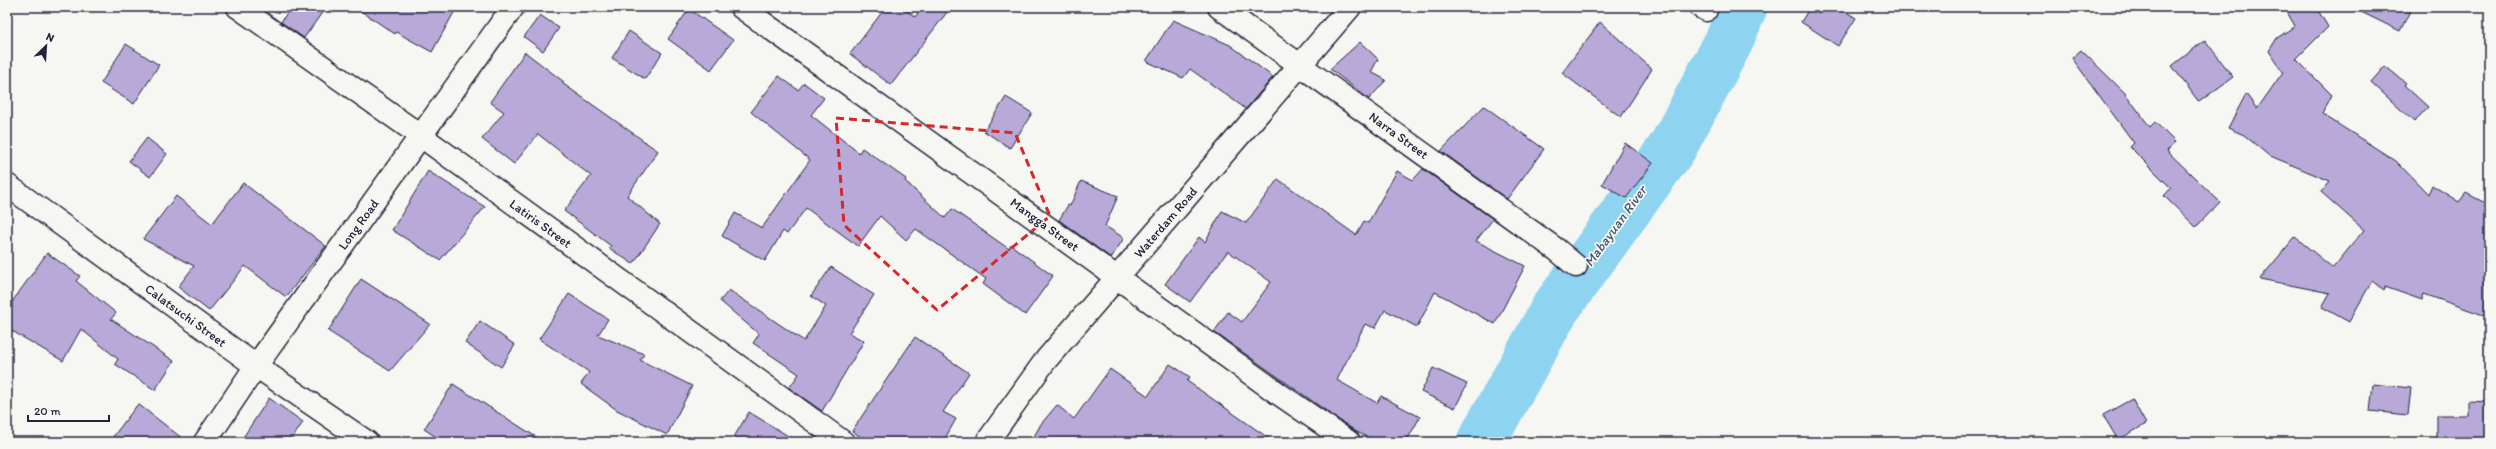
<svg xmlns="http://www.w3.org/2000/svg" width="2496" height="449" font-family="Itim,sans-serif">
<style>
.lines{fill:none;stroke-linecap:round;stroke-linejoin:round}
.river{stroke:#8ed3f0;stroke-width:49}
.building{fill:#b9a9d9;stroke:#22223b}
.street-casing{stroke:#22223b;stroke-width:25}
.secondary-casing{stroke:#22223b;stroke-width:25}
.street{stroke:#f6f6f2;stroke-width:22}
.secondary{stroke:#f6f6f2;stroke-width:22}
.marked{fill:none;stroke:#d62828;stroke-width:3;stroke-dasharray:8 5;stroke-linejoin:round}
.labels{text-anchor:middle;stroke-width:3.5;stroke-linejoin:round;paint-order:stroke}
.street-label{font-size:13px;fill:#22223b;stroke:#f6f6f2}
.water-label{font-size:14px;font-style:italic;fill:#425771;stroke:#f6f6f2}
</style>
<rect width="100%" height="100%" fill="#f6f6f2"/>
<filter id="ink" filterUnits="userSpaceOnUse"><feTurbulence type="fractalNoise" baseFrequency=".025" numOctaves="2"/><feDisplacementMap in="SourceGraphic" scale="8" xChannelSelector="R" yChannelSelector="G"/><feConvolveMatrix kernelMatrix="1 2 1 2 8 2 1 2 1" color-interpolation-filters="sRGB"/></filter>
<g filter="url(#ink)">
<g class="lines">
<polyline class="river" points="1481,442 1555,309 1672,148 1729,41 1743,7"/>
</g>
<g class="building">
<polygon points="291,7 326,7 304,38 281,22"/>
<polygon points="355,7 457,7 432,52 396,32 395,34"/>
<polygon points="886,7 902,7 915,17 922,7 951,7 891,85 850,54"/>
<polygon points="1810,7 1838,7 1856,18 1838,46 1801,22"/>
<polygon points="2284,7 2313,7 2319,12 2328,27 2296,59 2332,95 2322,114 2396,161 2428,194 2432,185 2459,202 2466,193 2489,205 2489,317 2424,294 2422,300 2385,287 2384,290 2372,281 2349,322 2322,307 2330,293 2260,279 2295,237 2333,268 2364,230 2321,192 2330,181 2268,155 2244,135 2228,128 2246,94 2257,109 2283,72 2269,51 2277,38 2295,26"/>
<polygon points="2351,7 2412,7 2400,31"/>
<polygon points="689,9 733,40 711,70 668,39"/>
<polygon points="540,15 559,28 543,51 524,37"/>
<polygon points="1173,20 1230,45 1273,77 1246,109 1190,69 1183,78 1146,61"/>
<polygon points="1600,22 1652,69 1621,117 1562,73"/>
<polygon points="629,31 662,53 645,79 612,58"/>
<polygon points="2205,40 2233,77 2199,102 2172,66"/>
<polygon points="1360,42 1378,59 1371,72 1386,80 1369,99 1330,69"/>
<polygon points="126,44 159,65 134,104 101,83"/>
<polygon points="2081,50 2125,93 2150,127 2155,122 2175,142 2167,151 2220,202 2196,227 2164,196 2171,188 2130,147 2134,143 2072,58"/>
<polygon points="525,52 564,82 562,83 658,151 627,196 660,224 633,264 609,248 611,246 564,211 591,176 538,134 514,164 482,139 504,112 490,102"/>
<polygon points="2385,66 2406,83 2404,85 2428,107 2414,122 2371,82"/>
<polygon points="779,76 798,90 804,83 824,98 811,115 859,153 862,148 906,179 905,181 945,218 952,209 1009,249 1011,245 1053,276 1025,315 983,284 986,279 916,229 906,240 880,216 858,246 806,208 787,234 783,231 765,261 722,236 735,213 762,228 810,160 751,112"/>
<polygon points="1006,97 1032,113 1010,148 984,131"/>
<polygon points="1484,106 1544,149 1507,199 1441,151"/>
<polygon points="147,138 167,154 150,177 129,161"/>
<polygon points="1625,143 1653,163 1626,198 1602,184"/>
<polygon points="1423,169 1493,219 1476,241 1525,266 1495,324 1435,292 1417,327 1385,310 1375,328 1365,324 1337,380 1377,403 1381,396 1420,417 1406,442 1377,442 1355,431 1214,332 1228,312 1242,322 1271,282 1228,251 1190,302 1165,284 1199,237 1205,242 1222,211 1246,223 1278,179 1356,235 1364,221 1368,223 1397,171 1413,180"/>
<polygon points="428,171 485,207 440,260 392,230"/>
<polygon points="1081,181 1118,196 1105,226 1124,238 1111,258 1059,220 1068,205 1070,206"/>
<polygon points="243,183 326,246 286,297 245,266 209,311 178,287 194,266 143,239 176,196 212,224"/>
<polygon points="47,253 80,276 76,281 116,313 111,319 174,361 155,390 115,364 118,359 81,329 63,361 7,328 7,309"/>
<polygon points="831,267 874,295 849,333 864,341 822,411 789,388 799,374 753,343 759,334 720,301 729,290 804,341 826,306 811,296"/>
<polygon points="361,279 430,324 390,371 328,331"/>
<polygon points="569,294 608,319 598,335 644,354 640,360 692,386 667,435 617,410 581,384 589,372 539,339"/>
<polygon points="480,321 515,345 501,367 465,343"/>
<polygon points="915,337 969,373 943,412 956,419 943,442 868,442 852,431"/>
<polygon points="1170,364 1190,377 1187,381 1274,442 1031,442 1041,424 1057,405 1074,419 1110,369 1148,396"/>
<polygon points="1433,368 1467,384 1455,408 1421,392"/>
<polygon points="453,384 544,442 444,442 424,429"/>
<polygon points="2373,384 2411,388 2408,415 2370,411"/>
<polygon points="269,398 303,422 290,442 240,442"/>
<polygon points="2132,399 2146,424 2118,440 2103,415"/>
<polygon points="2468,401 2489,402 2489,442 2437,442 2437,415 2468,415"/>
<polygon points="138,404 187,442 109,442"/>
<polygon points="749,412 798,442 731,442"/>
</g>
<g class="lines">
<defs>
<g id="street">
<polyline points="238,7 421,136 843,442"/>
<polyline points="741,7 1279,394 1349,442"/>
<polyline points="1219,7 1557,250 1576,266"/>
<polyline points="1701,7 1706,10"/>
<polyline points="7,185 256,366 367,442"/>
</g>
<g id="secondary">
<polyline points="205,442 256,366 513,7"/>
<polyline points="987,442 1045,361 1350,7"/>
</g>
</defs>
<use href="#street" class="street-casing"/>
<use href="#secondary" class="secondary-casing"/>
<use href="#street" class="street"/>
<use href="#secondary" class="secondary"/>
</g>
</g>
<path class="marked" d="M 836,118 L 1015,133 L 1050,216 L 937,310 L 844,225 Z"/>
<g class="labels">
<g class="street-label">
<text transform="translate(1399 135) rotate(36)" y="5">Narra Street</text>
<text transform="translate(1165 222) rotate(-49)" y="5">Waterdam Road</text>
<text transform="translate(541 223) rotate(36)" y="5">Latiris Street</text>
<text transform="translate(358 224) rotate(-54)" y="5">Long Road</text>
<text transform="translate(1045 224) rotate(36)" y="5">Mangga Street</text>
<text transform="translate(186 315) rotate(36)" y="5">Calatsuchi Street</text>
</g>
<g class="water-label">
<text transform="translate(1615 226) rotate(-54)" y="5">Mabayuan River</text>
</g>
</g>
<rect width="2496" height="449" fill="none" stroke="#f6f6f2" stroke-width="24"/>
<rect x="12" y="12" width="2472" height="425" fill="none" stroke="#22223b" stroke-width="1.5" filter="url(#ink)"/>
<g transform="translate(46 46) rotate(25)" stroke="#f6f6f2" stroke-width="3" paint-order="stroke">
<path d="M0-3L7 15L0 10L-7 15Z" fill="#22223b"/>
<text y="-6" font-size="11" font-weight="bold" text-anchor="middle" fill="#22223b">N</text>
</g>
<path d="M28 415v6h81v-6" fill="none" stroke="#22223b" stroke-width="2"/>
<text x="34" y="415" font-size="12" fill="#22223b" stroke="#f6f6f2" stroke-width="3" paint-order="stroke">20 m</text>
</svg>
